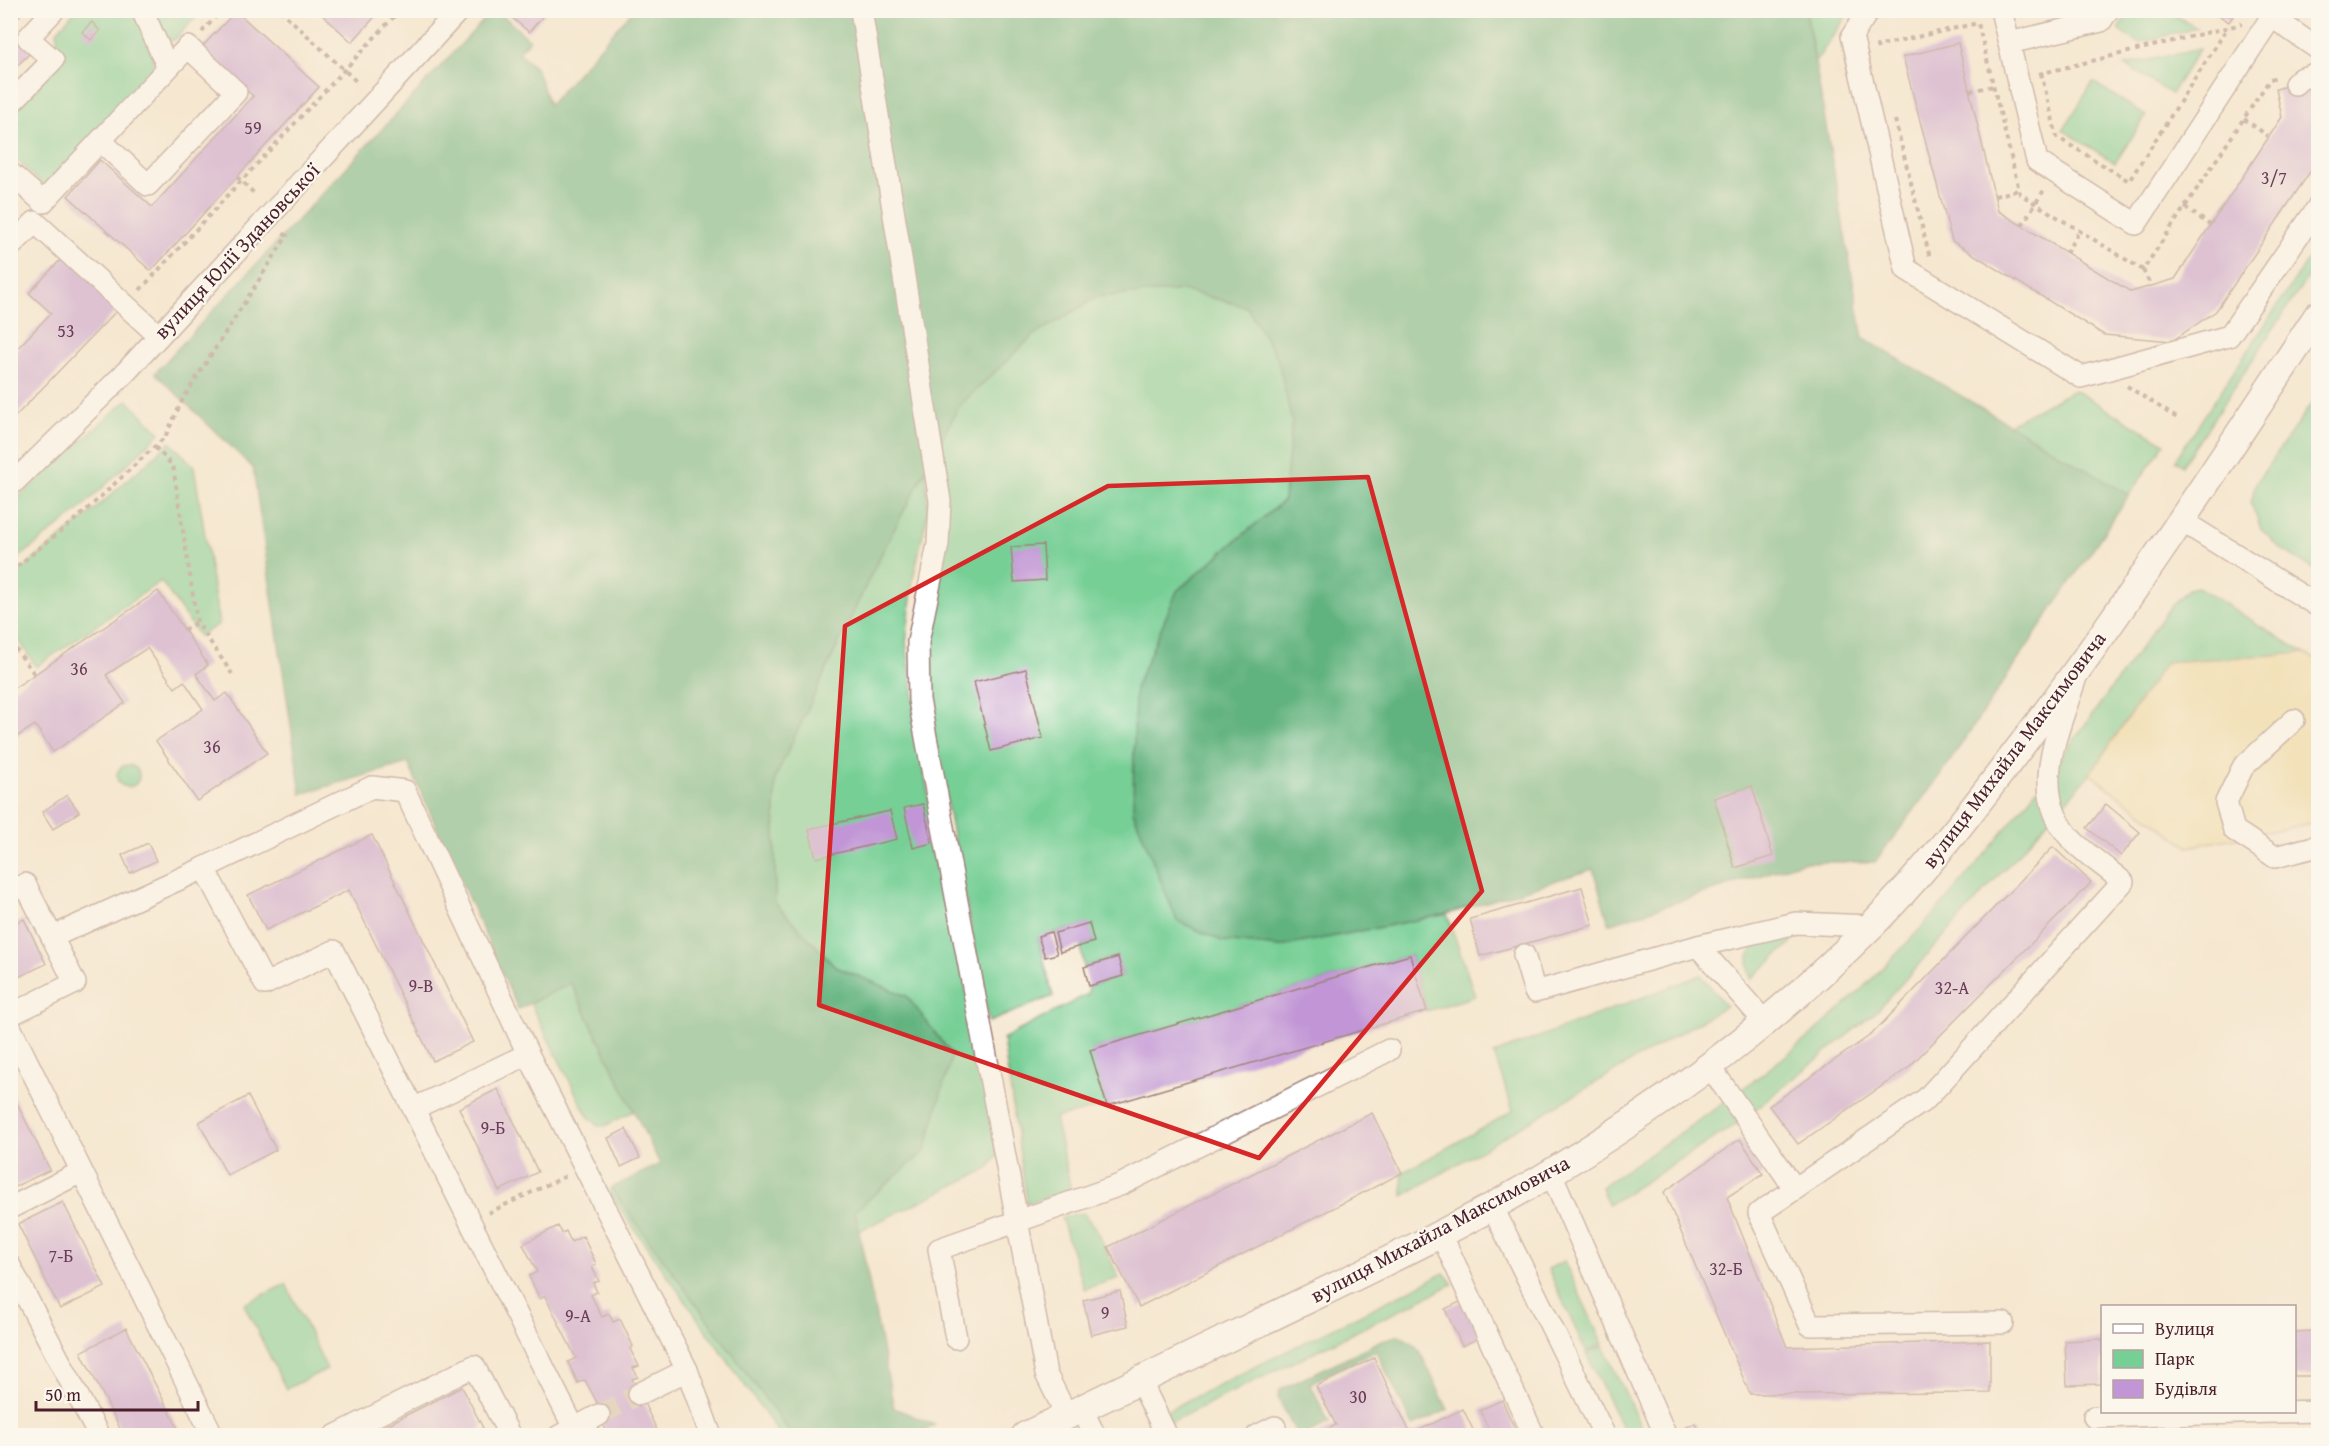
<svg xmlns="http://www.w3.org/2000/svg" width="2329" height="1446" font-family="'Gentium Book Plus',serif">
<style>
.green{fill:#76cf95;stroke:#607760;stroke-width:1.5}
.forest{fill:#60b27e;stroke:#556854;stroke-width:1.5}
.sand{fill:#eeda9e;stroke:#9c7c64;stroke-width:1.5}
.building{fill:#c195d6}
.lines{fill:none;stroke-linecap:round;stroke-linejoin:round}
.minor-tunnel{stroke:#d4bfaf;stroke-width:21;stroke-dasharray:21 10;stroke-linecap:butt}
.minor-casing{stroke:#a0837e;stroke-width:24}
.major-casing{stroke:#a0837e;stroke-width:30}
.path{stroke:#a0837e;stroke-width:4;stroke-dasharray:4.5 4.5;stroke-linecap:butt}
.minor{stroke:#fff;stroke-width:21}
.major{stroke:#fff;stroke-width:27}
.marked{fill:none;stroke:#d62828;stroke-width:4.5;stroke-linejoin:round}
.labels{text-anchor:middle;stroke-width:4.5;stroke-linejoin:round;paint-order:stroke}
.number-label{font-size:18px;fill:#683c56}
.street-label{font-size:21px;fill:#4a1f2b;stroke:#fbf7ec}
</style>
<rect width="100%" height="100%" fill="#fbf7ec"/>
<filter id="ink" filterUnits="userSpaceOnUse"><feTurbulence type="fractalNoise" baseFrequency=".0167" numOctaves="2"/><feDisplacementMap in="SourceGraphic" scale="12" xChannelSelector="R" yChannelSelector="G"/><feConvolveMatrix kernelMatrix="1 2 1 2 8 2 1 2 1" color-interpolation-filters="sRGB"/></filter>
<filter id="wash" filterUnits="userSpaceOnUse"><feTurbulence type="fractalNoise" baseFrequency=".008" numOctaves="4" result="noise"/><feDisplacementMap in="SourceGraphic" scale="24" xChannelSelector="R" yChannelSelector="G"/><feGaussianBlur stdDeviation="1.35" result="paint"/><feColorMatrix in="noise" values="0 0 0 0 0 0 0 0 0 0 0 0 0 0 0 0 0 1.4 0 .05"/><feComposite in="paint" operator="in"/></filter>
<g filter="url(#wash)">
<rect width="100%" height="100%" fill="#f6e7d0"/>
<g class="green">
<polygon points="2131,10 2172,11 2174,15 2197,28 2138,43 2118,29"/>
<path d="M 75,11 L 134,11 C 142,30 159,53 152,75 L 47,190 L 11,154 L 10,114 L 58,63 L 57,31 Z"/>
<polygon points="152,11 202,11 174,40 166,41"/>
<polygon points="1806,11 1850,11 1815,62"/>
<polygon points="2199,49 2171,94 2125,65"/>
<polygon points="2093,82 2146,116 2115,163 2063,130"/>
<polygon points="2318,245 2318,262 2182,466 2175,460"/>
<polygon points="1182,290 1247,307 1278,359 1292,422 1284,500 1177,591 1279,947 1447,914 1475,996 1427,1011 1410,955 1091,1050 1107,1106 1055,1118 1071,1190 1027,1203 1003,1039 1088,994 1089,986 1123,976 1117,957 1084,967 1081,946 1094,942 1088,924 1038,937 1053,996 989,1022 926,695 926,642 941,440 959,406 1034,335 1097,297"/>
<polygon points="2074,390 2165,443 2129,495 2007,425"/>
<polygon points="2318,394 2318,572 2280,548 2261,529 2251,503 2256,483"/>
<polygon points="127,400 160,433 78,511 11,564 11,504"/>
<polygon points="170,442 194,466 219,624 199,636 161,581 36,667 11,628 11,578 84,519"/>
<polygon points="926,469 928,511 913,579 906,643 926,782 998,1155 988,1169 859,1231 855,1211 925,1151 907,996 836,967 775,903 775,778 877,562"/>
<path d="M 2198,587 L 2304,653 L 2166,662 L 2090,774 L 1875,1013 L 1737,1124 L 1608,1205 L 1601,1187 C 1680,1133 1762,1080 1834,1015 C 1964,897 2068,749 2170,607 L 2188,589 Z"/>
<circle cx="128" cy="776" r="11"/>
<path d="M 1791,934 L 1800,935 L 1751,979 C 1740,943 1762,941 1791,934 Z"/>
<polygon points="1701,975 1726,1006 1403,1196 1402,1173 1513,1111 1494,1054"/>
<polygon points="571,983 634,1111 605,1126 598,1126 587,1115 530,1003"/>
<polygon points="611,1188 792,1435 780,1435 609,1193"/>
<polygon points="1083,1213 1096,1229 1119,1278 1084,1289 1061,1217"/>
<polygon points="1564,1261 1603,1344 1586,1352 1548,1269"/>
<polygon points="1444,1273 1453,1284 1169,1423 1166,1411"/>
<polygon points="286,1284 327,1369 286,1389 244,1304"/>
<polygon points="1603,1346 1642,1429 1626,1435 1586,1354"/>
</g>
<g class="forest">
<polygon points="492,11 498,11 530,40 519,52 537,70 549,105 632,11 1806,11 1863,338 2129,495 1942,773 1875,862 1802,862 1609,924 1593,869 1447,914 1279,947 1222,941 1177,921 1133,811 1135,689 1177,591 1284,500 1292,422 1278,359 1247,307 1182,290 1097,297 1034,335 959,406 877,562 775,778 775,903 836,967 907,996 952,1055 925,1151 855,1211 894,1408 935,1425 912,1435 792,1435 611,1188 660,1164 571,983 518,1009 408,763 301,794 253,468 155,373"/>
<polygon points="1400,1335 1415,1345 1420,1352 1448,1410 1413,1426 1376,1351 1310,1383 1329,1423 1304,1435 1297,1435 1278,1398 1280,1390 1382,1340"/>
</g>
<polygon class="sand" points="2304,653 2318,661 2318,822 2188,847 2090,774 2166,662"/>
<g id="blocks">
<g class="building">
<polygon points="10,10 25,10 10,25"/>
<polygon points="317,10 381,10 352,42"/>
<polygon points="503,10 548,10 529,32"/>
<polygon points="2210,10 2237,10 2229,22"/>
<polygon points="236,11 319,87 151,271 68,196 100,160 152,207 253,96 201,48"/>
<polygon points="92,22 100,31 91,40 82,32"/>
<polygon points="10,29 33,50 10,73"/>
<polygon points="1958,43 1998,211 2131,292 2175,279 2282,117 2276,89 2318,78 2318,160 2216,311 2172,341 2104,335 1952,241 1903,57"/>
<polygon points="66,254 121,306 10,422 10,356 51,313 29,293"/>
<polygon points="1043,545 1045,580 1014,582 1011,547"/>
<polygon points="158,591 208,665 196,674 215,701 227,693 267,753 197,801 156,741 203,709 184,681 175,688 147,648 106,675 125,703 53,752 35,725 10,741 10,691"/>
<polygon points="1026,669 1043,738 991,751 974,682"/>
<polygon points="1752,786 1773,856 1735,868 1714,798"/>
<polygon points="67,795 79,812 53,829 42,812"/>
<polygon points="923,804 932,843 913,848 904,808"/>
<polygon points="2106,804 2140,832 2121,856 2087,828"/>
<polygon points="890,811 897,839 816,858 809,829"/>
<polygon points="372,835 473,1042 433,1061 349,890 266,930 248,895"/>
<polygon points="148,843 156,861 130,873 122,855"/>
<polygon points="2053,847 2091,882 2089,885 1908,1068 1798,1144 1769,1106 1872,1034"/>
<polygon points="1582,887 1593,925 1480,956 1470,919"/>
<polygon points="24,919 46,964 10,981 10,925"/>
<polygon points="1089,923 1094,942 1060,952 1055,933"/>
<polygon points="1051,932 1057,954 1045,957 1038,936"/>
<polygon points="1410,955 1427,1011 1107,1106 1090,1050"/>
<polygon points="1118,957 1123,976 1089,986 1084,967"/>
<polygon points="10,1089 50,1170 10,1189"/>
<polygon points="498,1089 538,1172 499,1191 459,1108"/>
<polygon points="248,1096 276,1150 227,1175 199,1122"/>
<polygon points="1372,1113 1402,1173 1139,1307 1108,1247"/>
<polygon points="626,1129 640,1158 621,1167 608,1138"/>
<polygon points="1740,1139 1763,1174 1727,1197 1787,1347 1990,1341 1990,1393 1750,1394 1664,1192"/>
<polygon points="63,1202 105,1287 60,1309 18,1224"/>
<polygon points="558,1226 562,1233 566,1231 571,1242 583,1236 596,1264 592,1267 599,1281 593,1283 597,1292 591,1295 602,1317 609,1314 613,1322 620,1319 633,1346 630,1349 639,1366 633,1368 638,1377 632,1379 660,1436 608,1436 596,1410 600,1408 585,1380 578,1383 568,1362 576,1358 545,1296 540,1299 529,1276 537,1272 523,1244"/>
<polygon points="1120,1291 1128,1326 1091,1335 1083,1300"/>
<polygon points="1464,1300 1481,1337 1462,1346 1445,1309"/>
<polygon points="2313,1312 2318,1312 2318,1352 2314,1353 2314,1376 2294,1376 2294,1332 2314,1331"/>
<polygon points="126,1328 182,1436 124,1436 81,1352"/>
<polygon points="2102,1339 2102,1384 2067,1385 2065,1341"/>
<polygon points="1374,1358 1411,1434 1463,1409 1476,1436 1314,1436 1336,1425 1316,1386"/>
<polygon points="462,1387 483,1428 467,1436 365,1436"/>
<polygon points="1502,1400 1518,1436 1492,1436 1480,1410"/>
<polygon points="1695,1423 1701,1436 1683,1436 1680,1430"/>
</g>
</g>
</g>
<g filter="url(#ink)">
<use href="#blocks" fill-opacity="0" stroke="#a0837e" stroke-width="1.5"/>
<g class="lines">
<polyline class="minor-tunnel" points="599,1415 639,1394"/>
<defs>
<g id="minor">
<polyline points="861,10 940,501 938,544 918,642 919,700 1046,1374 1067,1416"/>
<polyline points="1869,10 1852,36 1906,269 2081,377 2229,336 2318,207"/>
<polyline points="2001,10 2037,161 2136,224 2276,10"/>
<polyline points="2272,17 2318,49"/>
<polyline points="2009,43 2101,21 2108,10"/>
<polyline points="2295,84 2300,79 2318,73"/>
<polyline points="10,104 53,60 28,38 54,10"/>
<polyline points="101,141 148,185 236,92 188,47 168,68"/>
<polyline points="10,173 43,202 168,68 142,10"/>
<polyline points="10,247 35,222 159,336"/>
<polyline points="10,486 124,374 459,10"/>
<polyline points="2182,521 2318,606"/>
<polyline points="2294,720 2243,767 2226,802 2234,830 2275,857 2318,846"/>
<polyline points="204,868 265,984 334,951 574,1428"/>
<polyline points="10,892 25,884 52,937 204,868 372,787 405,791 528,1054 687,1370 711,1436"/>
<polyline points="1698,946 1796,923 1870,926"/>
<polyline points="1524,955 1535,992 1698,946 1764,1021"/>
<polyline points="10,1015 75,983 52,937"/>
<polyline points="10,1027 213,1436"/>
<path d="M 1709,1065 L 1795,1189 L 1926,1099 L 2123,882 C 2107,868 2088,856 2073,841 C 2027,793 2058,734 2075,680"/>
<polyline points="415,1108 528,1054"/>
<polyline points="1551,1173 1666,1436"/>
<polyline points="1795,1189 1759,1213 1810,1325 2003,1323"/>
<polyline points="1492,1206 1605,1436"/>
<polyline points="10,1208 81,1172"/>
<polyline points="1441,1234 1534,1436"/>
<polyline points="10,1266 99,1436"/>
<polyline points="956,1338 939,1249 1120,1185 1389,1050"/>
<polyline points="1140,1380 1167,1436"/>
<polyline points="639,1394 687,1370"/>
<polyline points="1082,1409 1095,1436"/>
<polyline points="2094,1417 2318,1411"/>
<polyline points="335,1436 474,1366 510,1436"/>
<polyline points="559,1436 599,1415"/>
<polyline points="1257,1436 1275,1427"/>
</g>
<path id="major" d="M 1025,1436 C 1104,1398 1184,1359 1263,1321 C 1360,1274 1460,1228 1552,1172 C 1667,1103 1777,1020 1872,925 C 1936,860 1990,787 2045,714 C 2141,584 2229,449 2318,315"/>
</defs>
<use href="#minor" class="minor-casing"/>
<use href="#major" class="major-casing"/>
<g class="path">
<polyline points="280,10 357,82"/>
<polyline points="202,32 222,10"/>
<polyline points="1878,49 1877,46 1978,23 2020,194 2143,270 2270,79 2278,77"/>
<polyline points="2041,73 2057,137 2129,181 2228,27"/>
<polyline points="2039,74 2242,24"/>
<polyline points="1970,91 1993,86"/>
<polyline points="2244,119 2268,136"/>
<polyline points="1895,120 1930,258"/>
<polyline points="237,177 254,193"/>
<polyline points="1995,196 2018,190"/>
<polyline points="2185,207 2210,225"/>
<polyline points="2022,225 2044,190"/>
<polyline points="2066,253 2079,231"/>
<polyline points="2143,270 2151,286"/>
<polyline points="140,290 400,10"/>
<polyline points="2127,386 2180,420"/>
<polyline points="155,447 173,466 197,622 232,674"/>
<polyline points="10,572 82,514 165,437 183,399 287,236 281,231"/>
<polyline points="184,630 197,622"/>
<polyline points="10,641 35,675"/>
<polyline points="488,1213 568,1175"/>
</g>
<use href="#minor" class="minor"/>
<use href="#major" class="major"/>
</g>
</g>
<path d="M0 0H2329V1446H0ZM 1368,477 L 1482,891 L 1259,1158 L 819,1005 L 845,626 L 1108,486 Z" fill="#f6e7d0" fill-opacity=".55" fill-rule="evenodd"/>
<path class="marked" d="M 1368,477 L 1482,891 L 1259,1158 L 819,1005 L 845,626 L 1108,486 Z"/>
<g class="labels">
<g class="number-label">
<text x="253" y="134">59</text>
<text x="2274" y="184">3/7</text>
<text x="66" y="337">53</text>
<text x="79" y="675">36</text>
<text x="212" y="753">36</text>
<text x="421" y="992">9-В</text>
<text x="1952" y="994">32-А</text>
<text x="493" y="1134">9-Б</text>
<text x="61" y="1262">7-Б</text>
<text x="1726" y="1275">32-Б</text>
<text x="1105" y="1319">9</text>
<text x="578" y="1322">9-А</text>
<text x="1358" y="1403">30</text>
</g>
<g class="street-label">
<text transform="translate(237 251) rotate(-47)" y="7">вулиця Юлії Здановської</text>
<text transform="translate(2014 750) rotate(-53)" y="7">вулиця Михайла Максимовича</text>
<text transform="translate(1440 1229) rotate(-28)" y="7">вулиця Михайла Максимовича</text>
</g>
</g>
<rect width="2329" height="1446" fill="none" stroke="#fbf7ec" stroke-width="36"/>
<rect x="2101" y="1305" width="195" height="108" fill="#fbf7ec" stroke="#b4a19f" stroke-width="1.5"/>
<rect x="2113" y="1324" width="30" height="9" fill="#ffffff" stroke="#b4a19f" stroke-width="1.5"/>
<text x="2155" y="1335" font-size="18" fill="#4a1f2b">Вулиця</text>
<rect x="2113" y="1350" width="30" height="18" fill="#76cf95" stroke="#b4a19f" stroke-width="1.5"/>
<text x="2155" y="1365" font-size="18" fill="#4a1f2b">Парк</text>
<rect x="2113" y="1380" width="30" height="18" fill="#c195d6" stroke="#b4a19f" stroke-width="1.5"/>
<text x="2155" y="1395" font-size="18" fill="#4a1f2b">Будівля</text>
<path d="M36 1401v9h162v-9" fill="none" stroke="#4a1f2b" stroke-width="3"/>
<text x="45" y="1401" font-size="18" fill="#4a1f2b" stroke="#fbf7ec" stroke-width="4.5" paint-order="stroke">50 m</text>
</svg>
